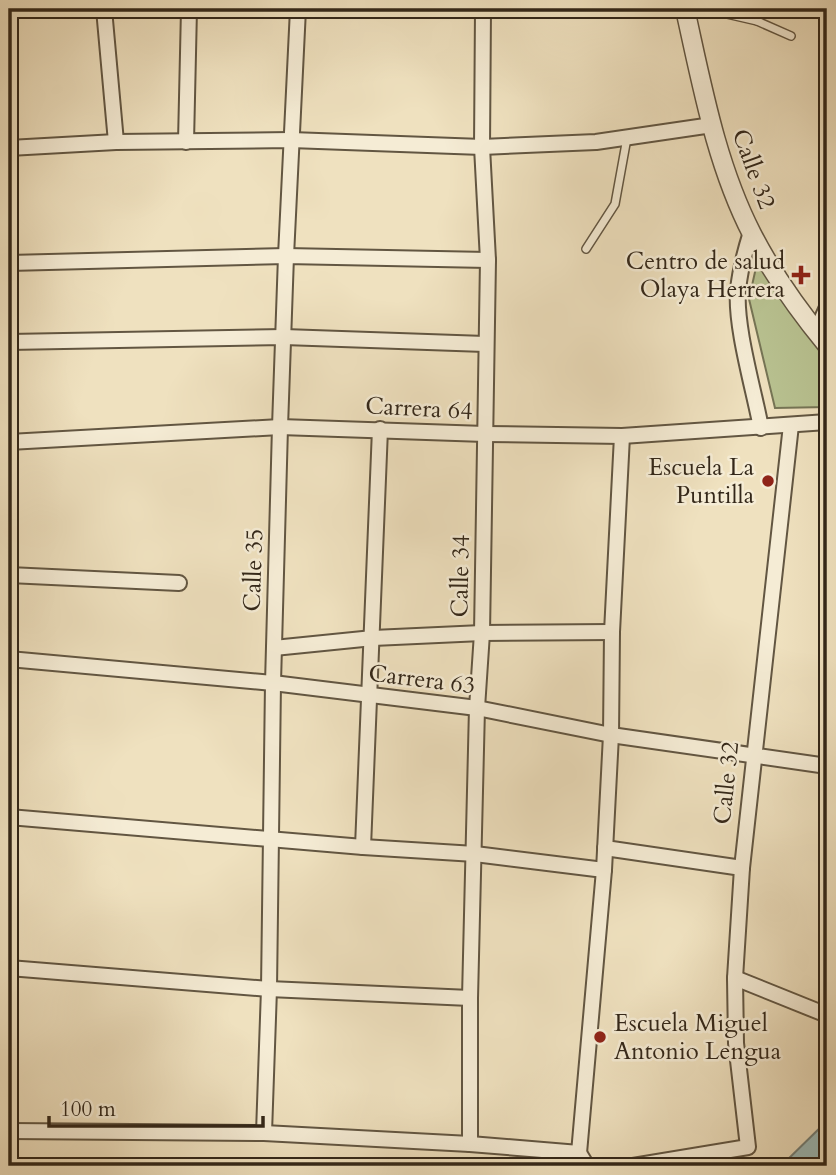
<svg xmlns="http://www.w3.org/2000/svg" width="836" height="1175" font-family="Cardo,serif">
<style>
.green{fill:#b9c392;stroke:#767556;stroke-width:2}
.water{fill:#9cbcba;stroke:#72807a;stroke-width:2}
.lines{fill:none;stroke-linecap:round;stroke-linejoin:round}
.service-casing{stroke:#625642;stroke-width:10}
.minor-casing{stroke:#625642;stroke-width:18}
.tertiary-casing{stroke:#625642;stroke-width:21}
.service{stroke:#f5ecd5;stroke-width:7}
.minor{stroke:#f5ecd5;stroke-width:14}
.tertiary{stroke:#f5ecd5;stroke-width:18}
.poi-dot{fill:#8f2418;stroke:#f5ecd5;stroke-width:2.5}
.labels{text-anchor:middle;stroke-width:5;stroke-linejoin:round;paint-order:stroke}
.street-label{font-size:24px;fill:#332719;stroke:#f5ecd5}
.poi-label{font-size:24px;fill:#332719;stroke:#f5ecd5;text-anchor:end}
</style>
<rect width="100%" height="100%" fill="#efe1bf"/>
<filter id="stains"><feTurbulence type="fractalNoise" baseFrequency=".00286" numOctaves="4"/><feColorMatrix values="0 0 0 0 .2 0 0 0 0 .09 0 0 0 0 .02 0 0 0 .5 -.17"/></filter>
<radialGradient id="worn" r=".72"><stop offset=".6" stop-color="#630" stop-opacity="0"/><stop offset="1" stop-color="#630" stop-opacity=".3"/></radialGradient>
<polygon class="green" points="757,263 827,353 827,407 775,408 749,299"/>
<polygon class="water" points="827,1121 827,1158 819,1166 781,1166"/>
<g class="lines">
<defs>
<g id="service">
<polyline points="705,9 757,21 791,36"/>
<polyline points="757,21 757,9"/>
<polyline points="586,249 615,204 627,138"/>
</g>
<g id="minor">
<polyline points="104,9 116,142"/>
<polyline points="186,142 189,9"/>
<polyline points="9,148 116,142 291,140 482,147 596,142 712,125"/>
<path d="M 751,232 C 745,251 740,270 738,290 C 735,327 754,390 761,428"/>
<polyline points="9,263 286,256 488,260"/>
<polyline points="816,332 827,307"/>
<polyline points="9,342 284,337 485,344"/>
<polyline points="9,442 280,427 485,434 622,436 827,422"/>
<polyline points="9,575 179,583"/>
<polyline points="274,648 373,638 482,633 612,632"/>
<polyline points="9,659 273,683 477,708 611,735 827,766"/>
<polyline points="9,817 363,847 475,854 604,870"/>
<polyline points="363,847 380,429"/>
<polyline points="605,848 742,868"/>
<polyline points="9,968 269,989 470,998"/>
<polyline points="735,978 827,1015"/>
<polyline points="9,1131 264,1133 470,1144 579,1153"/>
<polyline points="264,1133 269,989 273,683 280,427 286,256 298,9"/>
<polyline points="470,1144 470,998 477,708 482,633 488,260 482,147 483,9"/>
<polyline points="579,1153 604,870 611,735 612,632 622,436"/>
<polyline points="579,1153 587,1166"/>
<polyline points="633,1166 748,1147 736,1043 735,978 742,868 791,425"/>
</g>
<path id="tertiary" d="M 685,9 C 702,85 716,164 752,234 C 772,273 799,311 827,345"/>
</defs>
<use href="#service" class="service-casing"/>
<use href="#minor" class="minor-casing"/>
<use href="#tertiary" class="tertiary-casing"/>
<use href="#service" class="service"/>
<use href="#minor" class="minor"/>
<use href="#tertiary" class="tertiary"/>
</g>
<g class="poi-dot">
<path d="M797.5 264.5h7v7h7v7h-7v7h-7v-7h-7v-7h7z"/>
<circle cx="768" cy="481" r="7"/>
<circle cx="600" cy="1037" r="7"/>
</g>
<g class="labels">
<g class="street-label">
<text transform="translate(754 169) rotate(70)" y="8">Calle 32</text>
<text transform="translate(419 408) rotate(3)" y="8">Carrera 64</text>
<text transform="translate(253 570) rotate(-88)" y="8">Calle 35</text>
<text transform="translate(460 576) rotate(-89)" y="8">Calle 34</text>
<text transform="translate(422 679) rotate(7)" y="8">Carrera 63</text>
<text transform="translate(726 783) rotate(-84)" y="8">Calle 32</text>
</g>
<g class="poi-label">
<text x="785" y="269">Centro de salud<tspan x="785" dy="28">Olaya Herrera</tspan></text>
<text x="754" y="475">Escuela La<tspan x="754" dy="28">Puntilla</tspan></text>
<text x="614" y="1031" text-anchor="start">Escuela Miguel<tspan x="614" dy="28">Antonio Lengua</tspan></text>
</g>
</g>
<rect width="836" height="1175" fill="none" stroke="#efe1bf" stroke-width="35"/>
<rect x="10" y="10" width="815" height="1154" fill="none" stroke="#332719" stroke-width="3.5"/>
<rect x="18" y="18" width="801" height="1140" fill="none" stroke="#332719" stroke-width="2"/>
<path d="M49 1116v10h214v-10" fill="none" stroke="#332719" stroke-width="3.5"/>
<text x="60" y="1116" font-size="21" fill="#332719" stroke="#f5ecd5" stroke-width="5" paint-order="stroke">100 m</text>
<rect width="100%" height="100%" filter="url(#stains)"/>
<rect width="100%" height="100%" fill="url(#worn)"/>
</svg>
